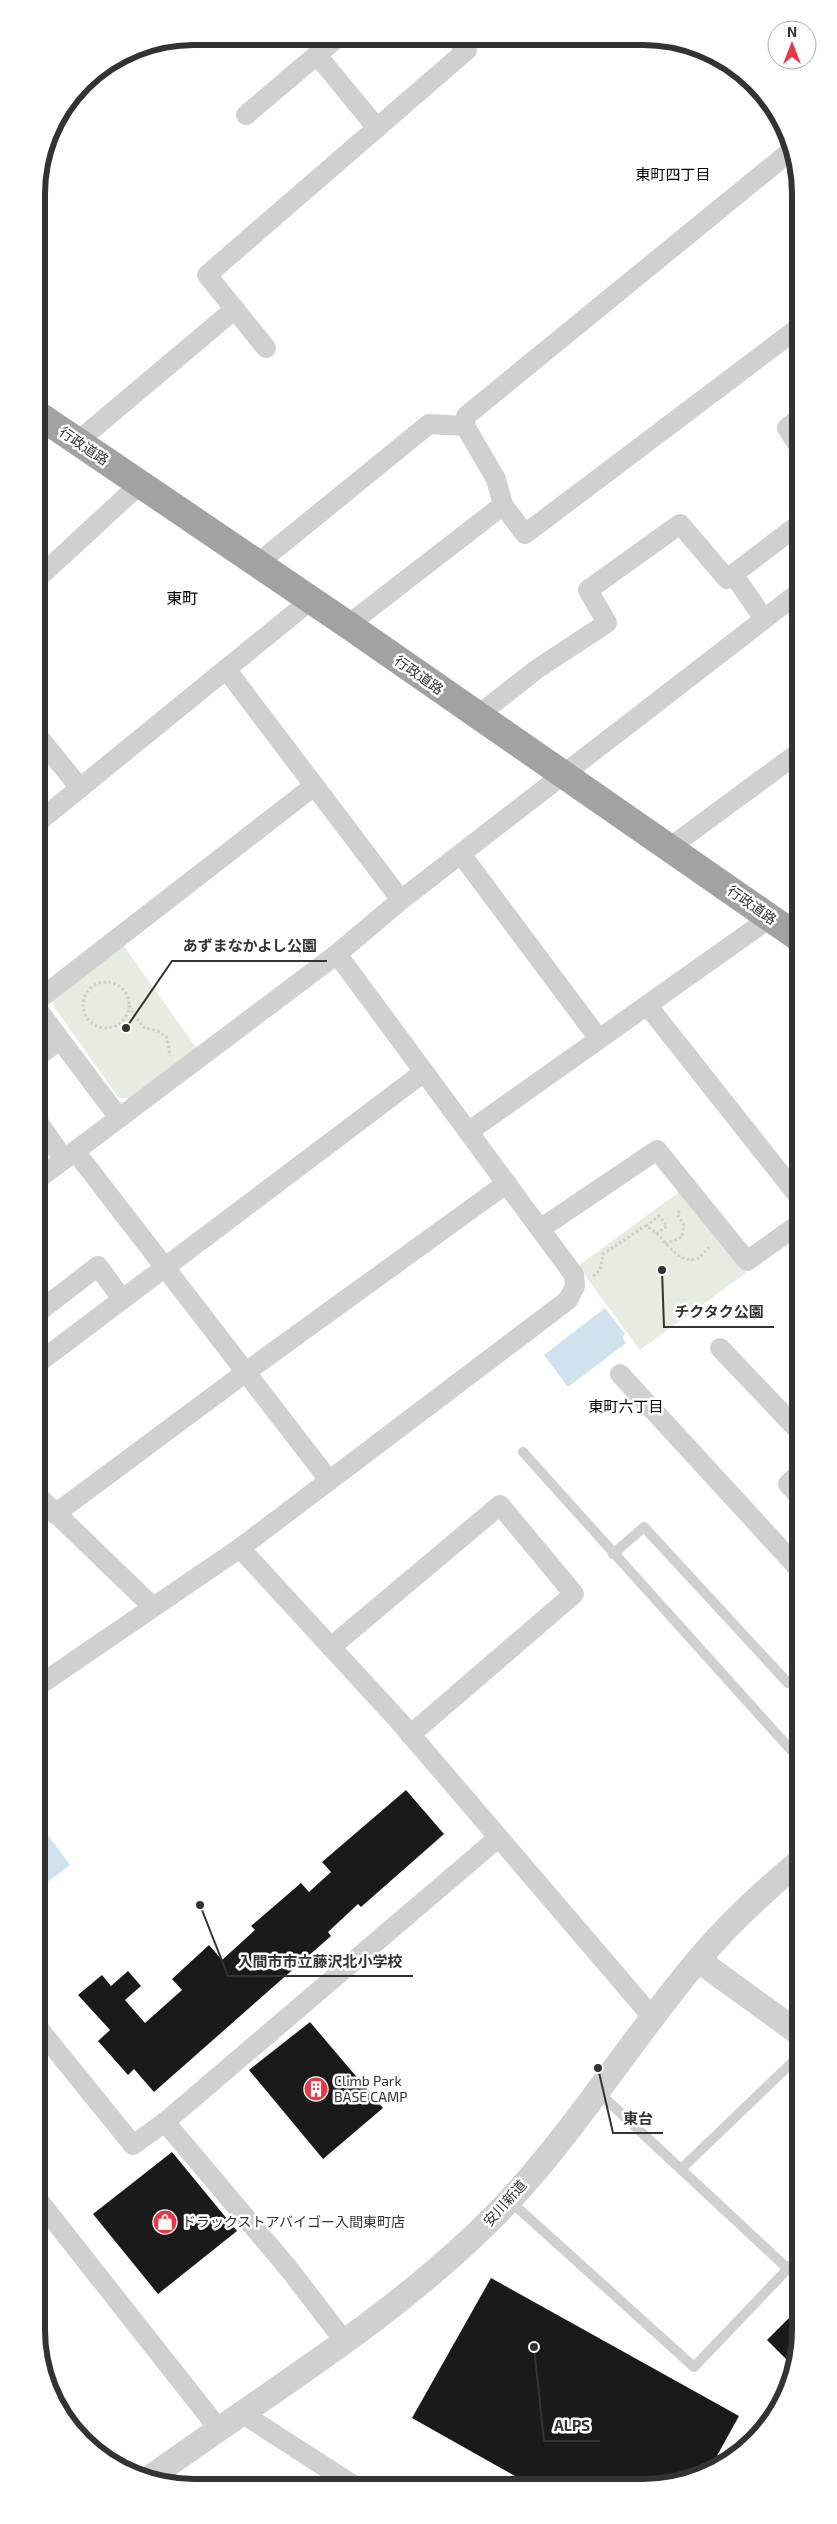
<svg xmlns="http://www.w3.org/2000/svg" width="837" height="2524" font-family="'Exo 2','Noto Sans JP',sans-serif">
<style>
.green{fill:#e6ecdf}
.water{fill:#cfe2ee}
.building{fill:#1a1a1a}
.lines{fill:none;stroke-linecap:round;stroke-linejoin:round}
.path{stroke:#cdcdcd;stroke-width:3;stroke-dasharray:2.5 2.5;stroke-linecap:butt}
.service{stroke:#d0d0d0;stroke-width:10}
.minor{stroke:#d0d0d0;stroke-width:20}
.tertiary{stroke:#d0d0d0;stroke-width:25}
.trunk{stroke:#a2a2a2;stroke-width:28}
.labels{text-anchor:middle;stroke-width:5;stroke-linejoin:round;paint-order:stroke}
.street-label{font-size:14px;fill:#333;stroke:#fff}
.poi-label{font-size:14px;fill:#333;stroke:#fff;text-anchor:start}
.neighbourhood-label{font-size:15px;fill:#000;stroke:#fff}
.quarter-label{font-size:16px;fill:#000;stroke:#fff}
.rim{fill:none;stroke:#333;stroke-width:6}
.leader{fill:none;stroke:#333;stroke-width:2}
.callout-dot{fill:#333;stroke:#fff;stroke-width:2}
.callout-label{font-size:15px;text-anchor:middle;font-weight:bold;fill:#333;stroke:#fff;stroke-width:5;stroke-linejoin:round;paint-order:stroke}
</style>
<rect width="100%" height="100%" fill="#fff"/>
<g class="green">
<polygon points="123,945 197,1049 130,1098 119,1098 54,1007 54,997"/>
<polygon points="683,1189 746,1273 640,1350 578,1266"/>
</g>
<g class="water">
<polygon points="605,1308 625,1334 622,1337 626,1343 568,1387 544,1355"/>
<polygon points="48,1835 70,1865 39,1888 39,1842"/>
</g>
<g class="building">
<polygon points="406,1790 444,1834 361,1907 358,1904 328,1932 331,1936 154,2092 134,2069 128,2075 98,2041 110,2030 78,1995 102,1975 111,1986 128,1971 141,1986 125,2000 145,2023 182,1990 172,1979 209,1945 222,1960 255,1930 251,1926 301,1883 309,1892 331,1872 322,1862"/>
<polygon points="310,2022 383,2108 323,2159 249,2070"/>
<polygon points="172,2152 237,2231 158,2294 93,2214"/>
<polygon points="491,2278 739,2416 708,2472 673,2485 531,2485 412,2418"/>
<polygon points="800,2307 800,2340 794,2367 767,2340"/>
</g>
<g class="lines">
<g class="path">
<circle cx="106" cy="1005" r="23"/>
<polyline points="129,1006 143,1027 158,1031 167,1038 170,1056"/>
<polyline points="646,1226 659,1216 667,1226 656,1234"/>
<polyline points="665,1244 682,1237 684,1225 677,1214 681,1210"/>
<path d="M 593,1276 L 600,1270 L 603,1254 L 645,1226 C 663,1231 675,1268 699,1258 L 711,1245"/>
</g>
<g class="service">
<polyline points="523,1452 800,1760"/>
<polyline points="613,1554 644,1527 788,1683 800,1673"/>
<polyline points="598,2092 788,2269"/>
<polyline points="681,2169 800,2055"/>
<polyline points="510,2201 694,2367 800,2256"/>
</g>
<g class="minor">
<polyline points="317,55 377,128"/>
<polyline points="246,115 338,37"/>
<polyline points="266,348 207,275 467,50 456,38"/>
<polyline points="798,419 787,428 798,445"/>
<polyline points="77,442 235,309"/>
<polyline points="503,505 525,534 798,328"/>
<polyline points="257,564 429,424 465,426"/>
<polyline points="733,574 764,619"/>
<polyline points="37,579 140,484"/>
<polyline points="348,625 503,505 496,479 465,426 466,416 793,149"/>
<polyline points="226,669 401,900"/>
<polyline points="477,716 537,669 607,623 588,590 680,524 727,579 798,525"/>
<polyline points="37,735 80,788"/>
<polyline points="37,823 311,600"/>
<polyline points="669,848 798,753"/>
<polyline points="461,854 599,1039"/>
<polyline points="38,1000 314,786"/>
<polyline points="647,1005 799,1197"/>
<polyline points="38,1010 119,1118"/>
<polyline points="38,1056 60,1040"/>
<polyline points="38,1122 64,1159"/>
<polyline points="468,1132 770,918"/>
<polyline points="75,1151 329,1480"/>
<polyline points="38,1179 337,954 401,900 798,593"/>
<polyline points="540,1229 657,1150 747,1261 799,1224"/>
<polyline points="38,1312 98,1266 122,1299"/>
<polyline points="720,1348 799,1431"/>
<polyline points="38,1363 424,1072"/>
<polyline points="620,1374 799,1569"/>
<polyline points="799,1474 788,1484 799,1496"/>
<polyline points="38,1496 153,1607"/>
<polyline points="55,1514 246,1372 507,1183"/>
<polyline points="240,1548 399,1721 654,2019"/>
<polyline points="331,1647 500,1505 574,1594 410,1735"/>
<polyline points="38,1686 240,1548 568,1300 575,1286 574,1275 337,954"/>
<polyline points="39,2029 133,2145 165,2122 498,1838"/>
<polyline points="165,2122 289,2269 345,2342"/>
<polyline points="39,2201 218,2428"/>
<polyline points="240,2412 353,2485"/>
</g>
<g class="tertiary">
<polyline points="698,1960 800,2034"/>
<path d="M 148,2479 C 271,2390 403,2313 508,2202 C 578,2127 632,2038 699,1959 C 729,1923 764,1891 800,1861"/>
</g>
<polyline class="trunk" points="37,414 348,625 799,938"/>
</g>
<defs>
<symbol id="building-disc" viewBox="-11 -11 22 22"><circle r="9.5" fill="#e63946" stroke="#fff"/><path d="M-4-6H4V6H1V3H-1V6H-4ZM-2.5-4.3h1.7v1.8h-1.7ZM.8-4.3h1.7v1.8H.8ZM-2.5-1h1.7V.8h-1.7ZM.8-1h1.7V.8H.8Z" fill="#fff"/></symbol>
<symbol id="shop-disc" viewBox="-11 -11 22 22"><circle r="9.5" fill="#e63946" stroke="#fff"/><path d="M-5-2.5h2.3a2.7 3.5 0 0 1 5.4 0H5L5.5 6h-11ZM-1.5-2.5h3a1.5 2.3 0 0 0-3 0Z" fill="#fff"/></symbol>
</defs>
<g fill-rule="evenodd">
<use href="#building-disc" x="302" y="2075" width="28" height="28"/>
<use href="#shop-disc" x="151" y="2208" width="28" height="28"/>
</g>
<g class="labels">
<g class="street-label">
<text transform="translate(84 446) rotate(34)" y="5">行政道路</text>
<text transform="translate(419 675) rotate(35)" y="5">行政道路</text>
<text transform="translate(752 905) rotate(35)" y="5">行政道路</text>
<text transform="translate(505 2203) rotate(-48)" y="5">安川新道</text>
</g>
<g class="poi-label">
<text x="334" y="2086">Climb Park<tspan x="334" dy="16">BASE CAMP</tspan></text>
<text x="182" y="2227">ドラックストアバイゴー入間東町店</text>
</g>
<g class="neighbourhood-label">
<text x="673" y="180">東町四丁目</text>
<text x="626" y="1412">東町六丁目</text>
</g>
<g class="quarter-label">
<text x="182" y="604">東町</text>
</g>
</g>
<path d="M0 0H837V2524H0ZM194 45H643A149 149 0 0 1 792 194V2330A149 149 0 0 1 643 2479H194A149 149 0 0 1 45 2330V194A149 149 0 0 1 194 45Z" fill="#fff" fill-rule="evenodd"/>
<path class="rim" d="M194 45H643A149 149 0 0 1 792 194V2330A149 149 0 0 1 643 2479H194A149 149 0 0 1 45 2330V194A149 149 0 0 1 194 45Z"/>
<path class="leader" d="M126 1028L172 961H327M662 1270L664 1327H774M200 1905L228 1976H413M598 2068L613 2133H663M534 2347L544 2441H600"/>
<g class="callout-dot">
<circle cx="126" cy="1028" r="5"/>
<circle cx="662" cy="1270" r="5"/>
<circle cx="200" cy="1905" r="5"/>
<circle cx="598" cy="2068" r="5"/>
<circle cx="534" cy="2347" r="5"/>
</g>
<g class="callout-label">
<text x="250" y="951">あずまなかよし公園</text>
<text x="719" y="1317">チクタク公園</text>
<text x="320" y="1967">入間市市立藤沢北小学校</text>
<text x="638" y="2124">東台</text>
<text x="572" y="2431">ALPS</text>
</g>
<g transform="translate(792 45)"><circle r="24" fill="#ffffff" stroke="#adadad"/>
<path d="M0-4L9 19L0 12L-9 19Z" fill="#e63946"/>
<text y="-8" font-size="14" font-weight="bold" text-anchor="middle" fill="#333333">N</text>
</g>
</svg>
